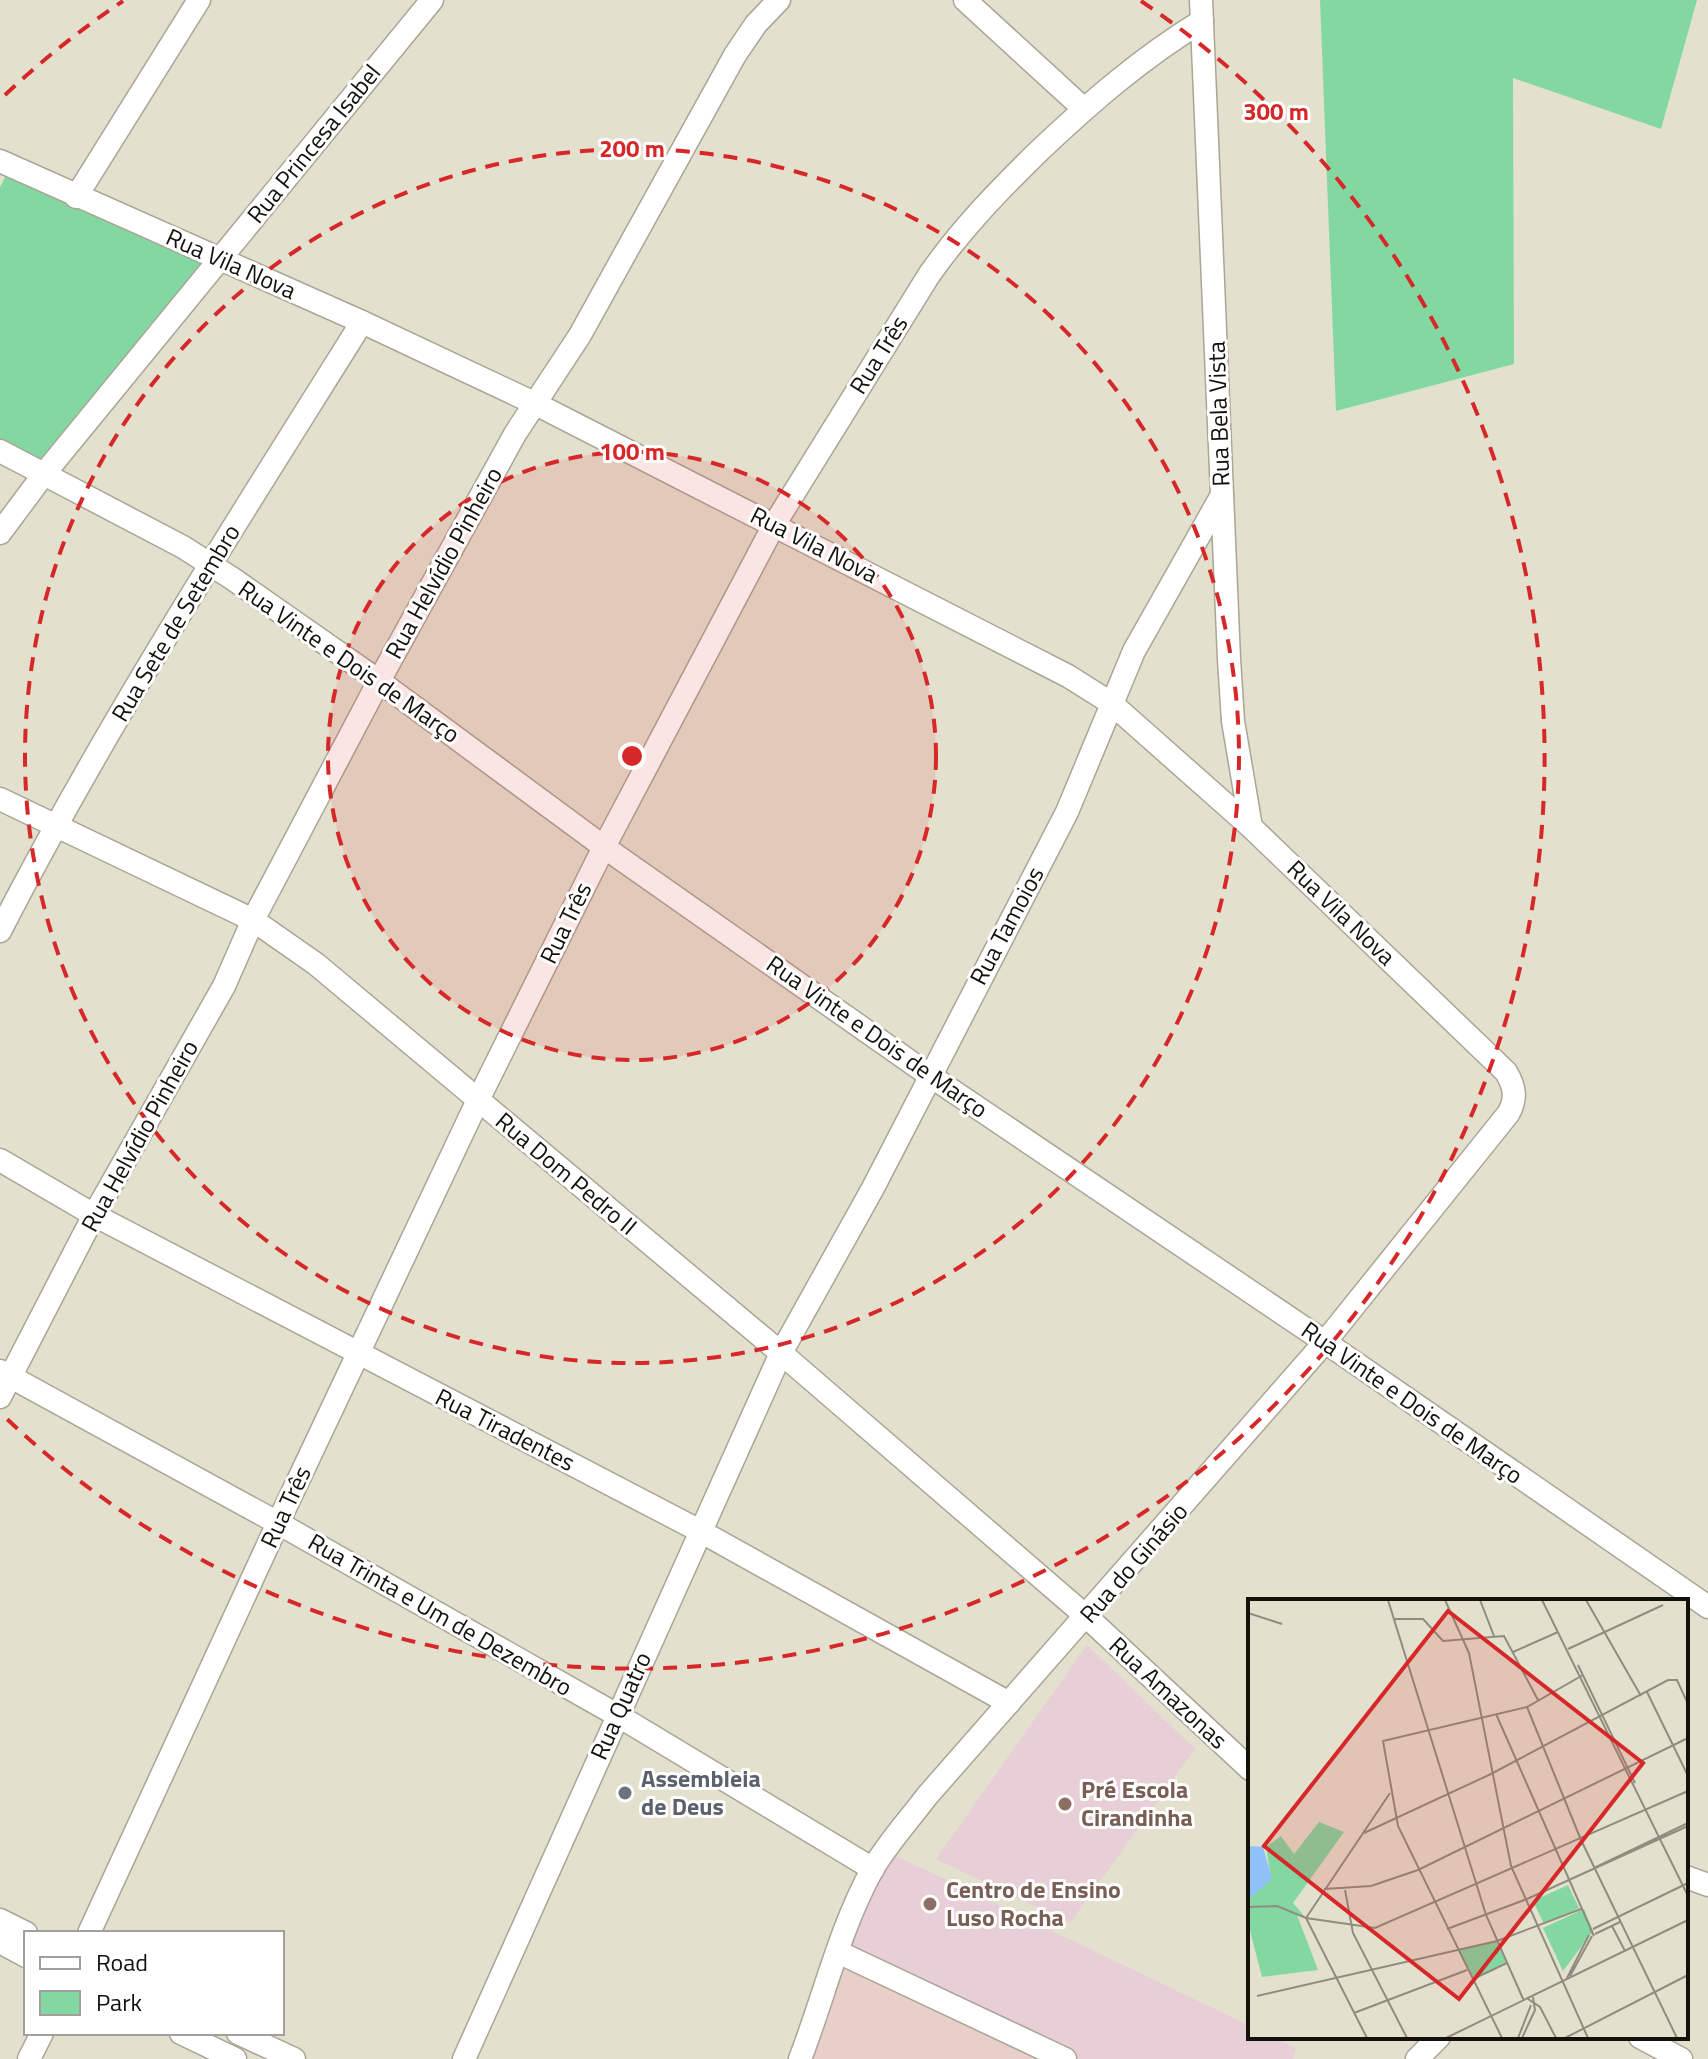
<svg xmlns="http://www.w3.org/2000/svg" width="1708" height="2059" font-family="'Titillium Web',sans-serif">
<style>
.commercial{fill:#e9cfc9}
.education{fill:#e7ced7}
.green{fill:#83d8a2}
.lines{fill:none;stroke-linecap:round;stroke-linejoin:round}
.minor-casing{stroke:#aaa595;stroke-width:25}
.minor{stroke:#fff;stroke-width:22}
.ring{fill:none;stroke:#d62828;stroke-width:4;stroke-dasharray:14 10}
.worship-dot{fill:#6b7280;stroke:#fff;stroke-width:3}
.education-dot{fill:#8d6e63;stroke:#fff;stroke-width:3}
.labels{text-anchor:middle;stroke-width:6;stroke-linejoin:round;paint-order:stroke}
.street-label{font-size:24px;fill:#13110c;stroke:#fff}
.worship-label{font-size:24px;font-weight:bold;fill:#5b616d;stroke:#fff;text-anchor:start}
.education-label{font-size:24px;font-weight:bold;fill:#785e54;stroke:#fff;text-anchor:start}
.inset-road{fill:none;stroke:#908d80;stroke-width:2}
.view{fill:#d62828;fill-opacity:0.15;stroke:#d62828;stroke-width:4}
.inset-edge{fill:none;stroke:#13110c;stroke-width:4}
.centre{fill:#d62828;stroke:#fff;stroke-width:4}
.ring-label{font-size:24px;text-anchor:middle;font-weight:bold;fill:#d62828;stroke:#fff;stroke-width:6;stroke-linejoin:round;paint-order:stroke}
</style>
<rect width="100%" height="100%" fill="#e4e0ce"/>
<polygon class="commercial" points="840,1958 1052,2059 801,2059"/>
<g class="education">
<polygon points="1087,1645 1195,1749 1070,1923 936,1859"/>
<polygon points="886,1851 1250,2026 1250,2037 1273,2037 1296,2048 1293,2059 1051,2059 840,1958"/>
</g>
<g class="green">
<polygon points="1320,0 1697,0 1661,129 1513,78 1514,364 1336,411"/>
<polygon points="11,166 221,259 44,474 0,451 0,187"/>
</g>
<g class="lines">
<defs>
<g id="minor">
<polyline points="965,0 1084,109"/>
<polyline points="1201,0 1229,659 1233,721 1251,827"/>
<path d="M 0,161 L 362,322 L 534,403 L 1068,676 L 1111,703 L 1251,827 L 1506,1072 C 1515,1087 1517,1099 1508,1114 L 1325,1342 L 927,1796 C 909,1820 887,1844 872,1870 C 840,1928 824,1997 800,2059"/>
<polyline points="76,197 199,0"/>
<polyline points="0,451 183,547 233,579 379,681 604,847 929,1075 1325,1342 1708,1607"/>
<polyline points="0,533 44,474 432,0"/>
<polyline points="0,799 253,920 316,964 781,1353 1087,1617 1250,1769"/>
<path d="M 0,931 C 108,721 237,522 362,322"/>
<polyline points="0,1160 94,1215 700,1531 1009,1703"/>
<polyline points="0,1371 278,1523 617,1715 873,1869"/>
<polyline points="0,1397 94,1215 224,986 253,920 379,681 515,434 580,335 735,55 756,24 779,0"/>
<polyline points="1686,1877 1708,1885"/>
<polyline points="0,1920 26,1933"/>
<path d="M 89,1933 L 278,1523 L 478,1100 L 604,847 L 774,525 L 929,275 C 962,228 999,190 1039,151 C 1091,102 1140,59 1202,21"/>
<polyline points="0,1942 26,1956"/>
<polyline points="838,1952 1065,2059"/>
<polyline points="181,2033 235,2059"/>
<polyline points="238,2033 294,2059"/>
<polyline points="1640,2037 1681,2059"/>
<polyline points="29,2059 42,2033"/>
<polyline points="464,2059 781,1353 873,1188 1067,812 1134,651 1222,495"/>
<polyline points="1417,2059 1439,2037"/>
</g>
</defs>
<use href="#minor" class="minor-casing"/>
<use href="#minor" class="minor"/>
</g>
<circle cx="632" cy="756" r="304" fill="#d62828" fill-opacity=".12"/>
<g class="ring">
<circle cx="632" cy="756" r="304"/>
<circle cx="632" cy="756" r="607"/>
<path d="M5 95A911 911 0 0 1 123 1M1141 1A911 911 0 1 1 5 1417"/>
</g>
<circle class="worship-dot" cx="625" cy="1793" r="8"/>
<g class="education-dot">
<circle cx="1065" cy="1804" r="8"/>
<circle cx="930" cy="1904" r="8"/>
</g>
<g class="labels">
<g class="street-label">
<text transform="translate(314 144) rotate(-51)" y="8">Rua Princesa Isabel</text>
<text transform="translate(231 264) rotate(24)" y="8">Rua Vila Nova</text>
<text transform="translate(879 355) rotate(-58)" y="8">Rua Três</text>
<text transform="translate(1219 414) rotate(-92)" y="8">Rua Bela Vista</text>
<text transform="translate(814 545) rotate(27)" y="8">Rua Vila Nova</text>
<text transform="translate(444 563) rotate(-61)" y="8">Rua Helvídio Pinheiro</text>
<text transform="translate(176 623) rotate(-59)" y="8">Rua Sete de Setembro</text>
<text transform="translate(349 662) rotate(35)" y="8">Rua Vinte e Dois de Março</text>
<text transform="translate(1341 913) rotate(44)" y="8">Rua Vila Nova</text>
<text transform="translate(566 923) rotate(-64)" y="8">Rua Três</text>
<text transform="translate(1007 926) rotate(-62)" y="8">Rua Tamoios</text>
<text transform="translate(877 1037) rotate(35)" y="8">Rua Vinte e Dois de Março</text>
<text transform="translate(140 1136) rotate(-61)" y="8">Rua Helvídio Pinheiro</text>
<text transform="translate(566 1174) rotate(40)" y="8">Rua Dom Pedro II</text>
<text transform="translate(1412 1403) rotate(35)" y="8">Rua Vinte e Dois de Março</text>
<text transform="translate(505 1430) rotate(27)" y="8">Rua Tiradentes</text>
<text transform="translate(286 1507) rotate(-65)" y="8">Rua Três</text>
<text transform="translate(1134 1563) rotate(-49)" y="8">Rua do Ginásio</text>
<text transform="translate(440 1615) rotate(30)" y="8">Rua Trinta e Um de Dezembro</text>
<text transform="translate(1168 1693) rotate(43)" y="8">Rua Amazonas</text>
<text transform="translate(621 1706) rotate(-66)" y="8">Rua Quatro</text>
</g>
<g class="worship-label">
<text x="641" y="1787">Assembleia<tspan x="641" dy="28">de Deus</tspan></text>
</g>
<g class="education-label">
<text x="1081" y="1798">Pré Escola<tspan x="1081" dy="28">Cirandinha</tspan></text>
<text x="946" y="1898">Centro de Ensino<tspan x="946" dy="28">Luso Rocha</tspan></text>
</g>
</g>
<g transform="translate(1248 1599)">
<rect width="440" height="440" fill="#e4e0ce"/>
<path d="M 71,223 L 96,233 L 45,304 L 58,319 L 49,316 L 70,371 L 14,378 L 0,324 L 0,301 L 23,280 L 18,248 L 33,237 L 46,255 ZM 320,286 L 331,309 L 296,325 L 285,302 ZM 336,310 L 345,332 L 315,372 L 295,329 ZM 249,342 L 259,364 L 225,380 L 209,350 Z" fill="#83d8a2"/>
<path d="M 0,247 L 15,248 L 24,280 L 0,301 Z" fill="#8fc0f7"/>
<path class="inset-road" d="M 140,1 L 238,316 L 276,402M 197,1 L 221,54 L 263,267 L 340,439M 232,1 L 246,37M 294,1 L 440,297M 338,1 L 393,97M 0,14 L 34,25M 146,20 L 175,20 L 195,42 L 256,37 L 290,101M 320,50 L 415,6M 265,53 L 310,33M 330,66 L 387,184M 399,93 L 440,177M 279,108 L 333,241 L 429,439M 248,115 L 346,337 L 342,330M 116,234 L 243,175 L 420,81 L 429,81 L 440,105M 346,269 L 440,224M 76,290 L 123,287 L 170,271 L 440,139M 97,291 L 105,334 L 159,439M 0,308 L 29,307 L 58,319 L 127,329 L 440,192M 364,327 L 377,352M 199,330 L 279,300 L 440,227M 345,330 L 440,284M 347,335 L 372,323M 322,377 L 344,337M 319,379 L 341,336M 225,380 L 259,364M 9,397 L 249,342 L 333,310M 280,400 L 292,408 L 308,439M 106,414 L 219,371M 119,439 L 58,319 L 142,194M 198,439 L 440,321M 254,439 L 150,227 L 135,142 L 279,108 L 335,76M 270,439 L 283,406M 274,439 L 287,411 L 285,398M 317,439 L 440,376"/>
<path class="view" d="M 200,12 L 395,164 L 211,400 L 16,247 Z"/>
<rect width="440" height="440" class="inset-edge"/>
</g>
<circle cx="632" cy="756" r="12" class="centre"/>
<g class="ring-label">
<text x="1276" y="120">300 m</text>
<text x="632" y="157">200 m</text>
<text x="632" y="460">100 m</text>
</g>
<rect x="24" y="1931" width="260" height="104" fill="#ffffff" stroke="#a1a09e" stroke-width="2"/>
<rect x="40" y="1957" width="40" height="12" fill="#ffffff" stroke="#a1a09e" stroke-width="2"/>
<text x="96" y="1971" font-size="24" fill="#13110c">Road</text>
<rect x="40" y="1991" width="40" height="24" fill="#83d8a2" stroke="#a1a09e" stroke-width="2"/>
<text x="96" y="2011" font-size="24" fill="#13110c">Park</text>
</svg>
